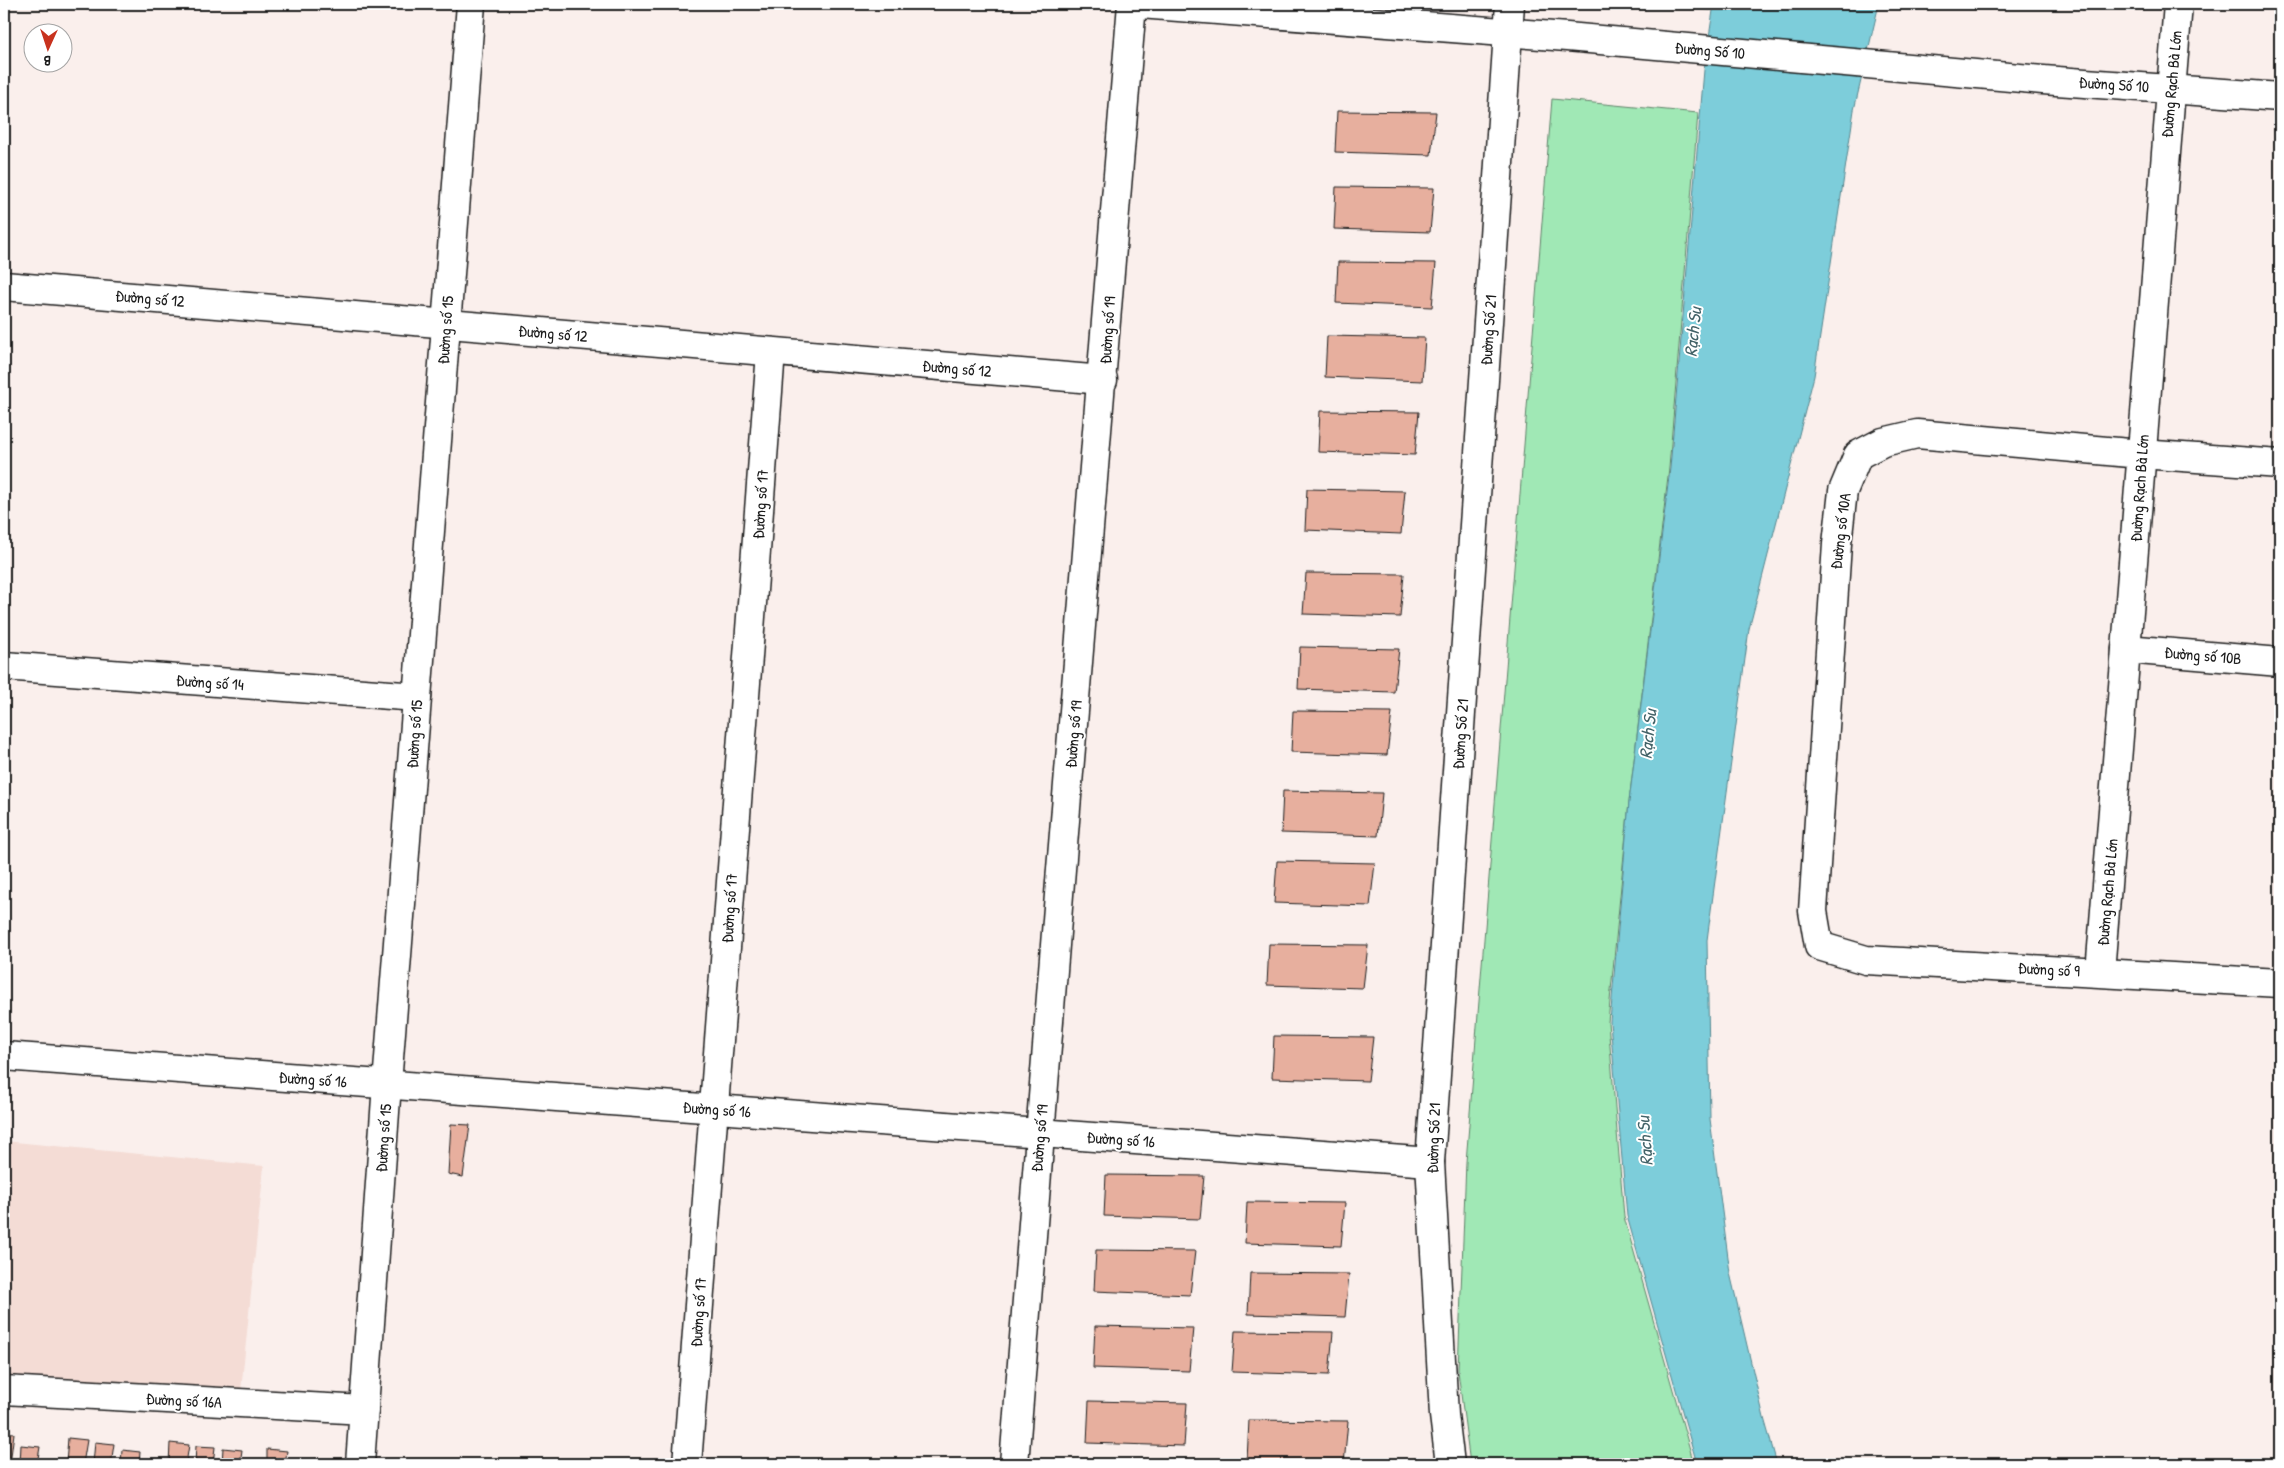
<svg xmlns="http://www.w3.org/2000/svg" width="2284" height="1468" font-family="'Patrick Hand',sans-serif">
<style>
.built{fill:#f4dcd5}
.green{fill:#a0e8b5;stroke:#5e8268}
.water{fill:#7dcdda;stroke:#56868e}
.building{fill:#e7af9e;stroke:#1c1c1c}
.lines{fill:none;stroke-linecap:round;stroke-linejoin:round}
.street-casing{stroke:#1c1c1c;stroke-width:31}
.street{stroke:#fff;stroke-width:28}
.labels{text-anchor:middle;stroke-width:4;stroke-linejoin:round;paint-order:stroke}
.street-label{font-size:16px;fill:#1c1c1c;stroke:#fff}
.water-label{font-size:18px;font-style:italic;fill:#436368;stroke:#fff}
</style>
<rect width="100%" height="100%" fill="#faefec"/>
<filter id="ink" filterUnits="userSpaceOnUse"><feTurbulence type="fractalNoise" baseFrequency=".02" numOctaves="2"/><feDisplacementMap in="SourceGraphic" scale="10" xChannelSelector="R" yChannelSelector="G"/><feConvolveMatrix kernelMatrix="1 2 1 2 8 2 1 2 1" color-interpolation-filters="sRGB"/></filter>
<g filter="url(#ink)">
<polygon class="built" points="4,1141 264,1166 241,1391 4,1378"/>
<g class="green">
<polygon points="1623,4 1712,4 1711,10"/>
<polygon points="1552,99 1698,113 1669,468 1629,802 1608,1022 1624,1217 1694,1464 1470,1464 1458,1371 1466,1162"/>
</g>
<polygon class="water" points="1714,4 1879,4 1854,110 1814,376 1749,629 1707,940 1710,1119 1730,1273 1764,1418 1777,1464 1697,1464 1627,1216 1610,1022 1629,802 1670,468 1704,70"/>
<g class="building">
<polygon points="1337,111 1436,112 1431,155 1335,152"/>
<polygon points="1336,187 1434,188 1430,232 1334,229"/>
<polygon points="1338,262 1436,263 1432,307 1336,303"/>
<polygon points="1327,336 1425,338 1422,381 1325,377"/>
<polygon points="1320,411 1419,412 1415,455 1318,452"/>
<polygon points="1307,489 1405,491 1401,534 1305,530"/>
<polygon points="1306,573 1404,574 1400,617 1303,614"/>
<polygon points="1300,647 1399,649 1394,692 1298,689"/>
<polygon points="1293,711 1392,712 1387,755 1291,752"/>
<polygon points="1283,791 1382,793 1378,836 1281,833"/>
<polygon points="1277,861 1375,863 1370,906 1274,903"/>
<polygon points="1269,944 1368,945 1363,988 1267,985"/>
<polygon points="1274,1036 1373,1037 1368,1081 1272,1078"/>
<polygon points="451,1124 470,1125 463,1177 448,1174"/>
<polygon points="1106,1175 1204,1176 1200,1219 1104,1216"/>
<polygon points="1247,1202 1345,1203 1341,1246 1245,1243"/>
<polygon points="1096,1250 1195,1251 1190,1295 1094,1291"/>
<polygon points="1250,1273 1349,1274 1345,1317 1248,1314"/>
<polygon points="1095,1326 1193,1328 1189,1371 1093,1368"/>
<polygon points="1235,1331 1333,1332 1329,1375 1232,1372"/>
<polygon points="1089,1401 1187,1403 1184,1446 1087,1443"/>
<polygon points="1249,1420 1348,1421 1344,1464 1247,1461"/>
<polygon points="4,1432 14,1433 10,1464 4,1464"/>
<polygon points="68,1438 87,1440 83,1464 66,1464"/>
<polygon points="95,1442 114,1444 111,1464 93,1464"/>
<polygon points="170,1443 189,1445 186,1464 169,1464"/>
<polygon points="21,1445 40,1447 37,1464 20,1464"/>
<polygon points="196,1446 215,1447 213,1464 195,1464"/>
<polygon points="223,1448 242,1450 240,1464 222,1464"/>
<polygon points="267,1449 287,1451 285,1464 267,1464"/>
<polygon points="122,1450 140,1452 139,1464 121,1464"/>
</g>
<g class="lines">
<defs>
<g id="street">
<polyline points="1140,4 1567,37 2043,80 2280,97"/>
<polyline points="4,286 1103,380"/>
<polyline points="2280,464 2141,454 1917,434 1883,442 1858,455 1843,491 1837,544 1813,911 1819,946 1866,960 2280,983"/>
<polyline points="2126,649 2280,662"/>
<polyline points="4,666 417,697"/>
<polyline points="2100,972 2178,4"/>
<polyline points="4,1056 1430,1162"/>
<polyline points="4,1390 364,1410"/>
<polyline points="360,1464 387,1084 471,4"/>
<polyline points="687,1464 771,352"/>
<path d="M 1014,1464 C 1050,977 1094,491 1132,4"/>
<polyline points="1450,1464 1444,1415 1430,1162 1510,4"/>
</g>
</defs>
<use href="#street" class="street-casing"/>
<use href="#street" class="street"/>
</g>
</g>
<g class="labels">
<g class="street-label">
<text transform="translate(1710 50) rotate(5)" y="6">Đường Số 10</text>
<text transform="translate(2114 84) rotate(4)" y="6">Đường Số 10</text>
<text transform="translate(2171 84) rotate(-85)" y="6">Đường Rạch Bà Lớn</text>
<text transform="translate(150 298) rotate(5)" y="6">Đường số 12</text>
<text transform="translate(445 330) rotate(-86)" y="6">Đường số 15</text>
<text transform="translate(1107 330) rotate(-86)" y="6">Đường số 19</text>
<text transform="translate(1488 330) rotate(-86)" y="6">Đường Số 21</text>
<text transform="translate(553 333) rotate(5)" y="6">Đường số 12</text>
<text transform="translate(957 368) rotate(5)" y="6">Đường số 12</text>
<text transform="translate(2139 488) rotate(-86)" y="6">Đường Rạch Bà Lớn</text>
<text transform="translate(760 504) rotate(-86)" y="6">Đường số 17</text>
<text transform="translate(1840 531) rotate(-83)" y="6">Đường số 10A</text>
<text transform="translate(2203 655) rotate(5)" y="6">Đường số 10B</text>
<text transform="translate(210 682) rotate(4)" y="6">Đường số 14</text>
<text transform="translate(414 734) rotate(-86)" y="6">Đường số 15</text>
<text transform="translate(1073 734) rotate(-85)" y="6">Đường số 19</text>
<text transform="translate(1460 734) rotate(-86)" y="6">Đường Số 21</text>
<text transform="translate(2107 892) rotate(-85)" y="6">Đường Rạch Bà Lớn</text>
<text transform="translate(729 908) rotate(-86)" y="6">Đường số 17</text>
<text transform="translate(2049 969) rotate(3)" y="6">Đường số 9</text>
<text transform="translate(313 1079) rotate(4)" y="6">Đường số 16</text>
<text transform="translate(717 1109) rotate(4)" y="6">Đường số 16</text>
<text transform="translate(383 1138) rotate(-86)" y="6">Đường số 15</text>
<text transform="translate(1039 1138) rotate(-85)" y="6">Đường số 19</text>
<text transform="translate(1433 1138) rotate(-88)" y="6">Đường Số 21</text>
<text transform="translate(1121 1139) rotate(4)" y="6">Đường số 16</text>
<text transform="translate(698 1312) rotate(-86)" y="6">Đường số 17</text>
<text transform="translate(184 1400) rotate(3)" y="6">Đường số 16A</text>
</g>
<g class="water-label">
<text transform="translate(1693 332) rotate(-84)" y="6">Rạch Su</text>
<text transform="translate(1648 734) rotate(-84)" y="6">Rạch Su</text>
<text transform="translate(1645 1141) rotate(-94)" y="6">Rạch Su</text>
</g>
</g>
<rect width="2284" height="1468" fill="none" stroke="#fff" stroke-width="20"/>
<rect x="10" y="10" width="2264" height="1448" fill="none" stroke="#1c1c1c" stroke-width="2" filter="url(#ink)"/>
<g transform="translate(48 48) rotate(183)"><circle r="24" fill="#ffffff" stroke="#a4a4a4"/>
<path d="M0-4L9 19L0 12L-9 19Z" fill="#c8321e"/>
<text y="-8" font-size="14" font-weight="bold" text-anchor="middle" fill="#1c1c1c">B</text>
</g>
</svg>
